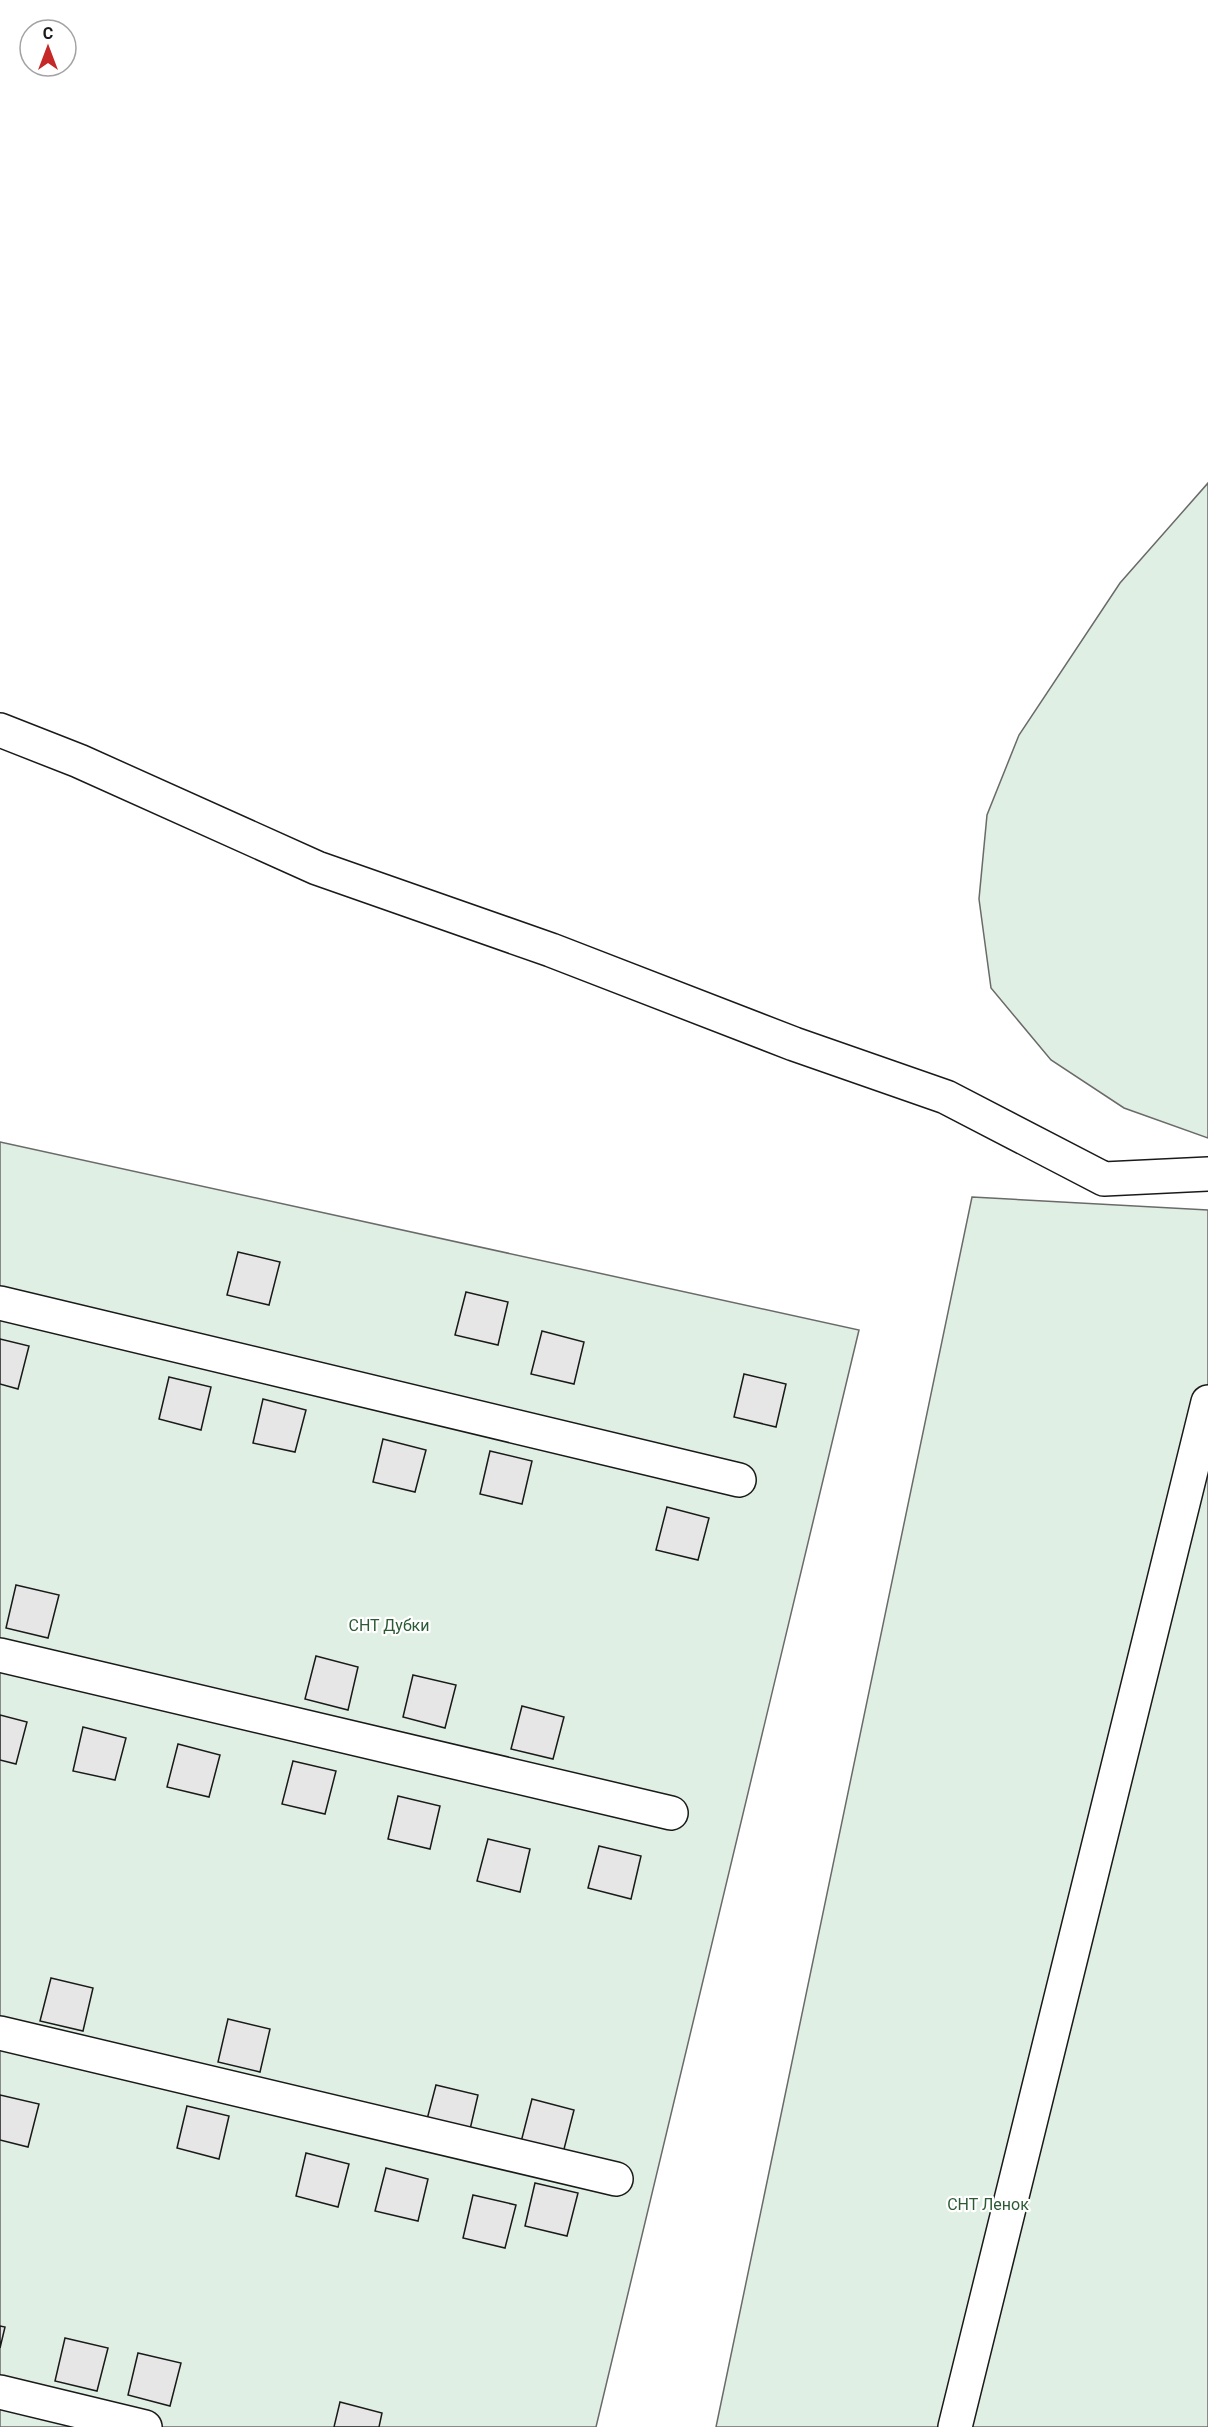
<svg xmlns="http://www.w3.org/2000/svg" width="1208" height="2427" font-family="Roboto,sans-serif">
<style>
.green{fill:#e0efe3;stroke:#6a6a6a;stroke-width:1.5}
.building{fill:#e6e6e6;stroke:#1a1a1a;stroke-width:1.5}
.lines{fill:none;stroke-linecap:round;stroke-linejoin:round}
.minor-casing{stroke:#1a1a1a;stroke-width:36}
.minor{stroke:#fff;stroke-width:33}
.labels{text-anchor:middle;stroke-width:4.5;stroke-linejoin:round;paint-order:stroke}
.park-label{font-size:16px;fill:#2b5a34;stroke:#fff}
</style>
<rect width="100%" height="100%" fill="#fff"/>
<g class="green">
<polygon points="1208,483 1208,1138 1124,1108 1051,1060 991,988 979,899 987,815 1019,735 1120,583"/>
<polygon points="0,1142 859,1330 596,2427 0,2427"/>
<polygon points="972,1197 1208,1210 1208,2427 716,2427"/>
</g>
<g class="building">
<polygon points="238,1252 280,1262 269,1305 227,1295"/>
<polygon points="466,1292 508,1302 498,1345 455,1335"/>
<polygon points="542,1331 584,1342 574,1384 531,1374"/>
<polygon points="0,1339 29,1346 18,1389 0,1384"/>
<polygon points="744,1374 786,1384 776,1427 734,1417"/>
<polygon points="169,1377 211,1387 201,1430 159,1419"/>
<polygon points="263,1399 306,1410 295,1452 253,1443"/>
<polygon points="383,1439 426,1450 415,1492 373,1482"/>
<polygon points="490,1451 532,1461 522,1504 480,1494"/>
<polygon points="667,1507 709,1518 698,1560 656,1550"/>
<polygon points="16,1585 59,1595 48,1638 6,1628"/>
<polygon points="316,1656 358,1667 348,1710 305,1699"/>
<polygon points="413,1675 456,1685 445,1728 403,1717"/>
<polygon points="522,1706 564,1717 553,1759 511,1749"/>
<polygon points="0,1715 27,1722 16,1764 0,1760"/>
<polygon points="83,1727 126,1738 115,1780 73,1771"/>
<polygon points="178,1744 220,1755 209,1797 167,1787"/>
<polygon points="293,1761 336,1771 325,1814 282,1804"/>
<polygon points="398,1796 440,1806 430,1849 388,1839"/>
<polygon points="488,1839 530,1849 520,1892 477,1881"/>
<polygon points="599,1846 641,1856 631,1899 588,1888"/>
<polygon points="51,1978 93,1988 83,2031 40,2021"/>
<polygon points="228,2019 270,2029 260,2072 218,2062"/>
<polygon points="436,2085 478,2095 468,2138 425,2127"/>
<polygon points="0,2095 39,2104 28,2147 0,2140"/>
<polygon points="532,2099 574,2110 563,2153 521,2142"/>
<polygon points="187,2106 229,2116 219,2159 177,2148"/>
<polygon points="306,2153 349,2164 338,2207 296,2196"/>
<polygon points="386,2168 428,2179 418,2221 375,2211"/>
<polygon points="535,2183 578,2193 567,2236 525,2226"/>
<polygon points="473,2195 516,2205 505,2248 463,2238"/>
<polygon points="0,2326 5,2327 0,2348"/>
<polygon points="65,2338 108,2348 97,2391 55,2381"/>
<polygon points="138,2353 181,2363 170,2406 128,2395"/>
<polygon points="340,2402 382,2413 379,2427 334,2427"/>
</g>
<g class="lines">
<defs>
<g id="minor">
<polyline points="0,730 79,761 317,868 551,950 794,1044 946,1097 1104,1179 1208,1174"/>
<polyline points="0,1303 739,1480"/>
<polyline points="0,1655 671,1813"/>
<polyline points="0,2033 616,2179"/>
<polyline points="0,2392 145,2427"/>
<polyline points="955,2427 1208,1402"/>
</g>
</defs>
<use href="#minor" class="minor-casing"/>
<use href="#minor" class="minor"/>
</g>
<g class="labels">
<g class="park-label">
<text x="389" y="1631">СНТ Дубки</text>
<text x="988" y="2210">СНТ Ленок</text>
</g>
</g>
<g transform="translate(48 48)"><circle r="28" fill="#ffffff" stroke="#a3a3a3" stroke-width="1.5"/>
<path d="M0-4.5L10 22L0 15L-10 22Z" fill="#c62828"/>
<text y="-9" font-size="16" font-weight="bold" text-anchor="middle" fill="#1a1a1a">С</text>
</g>
</svg>
